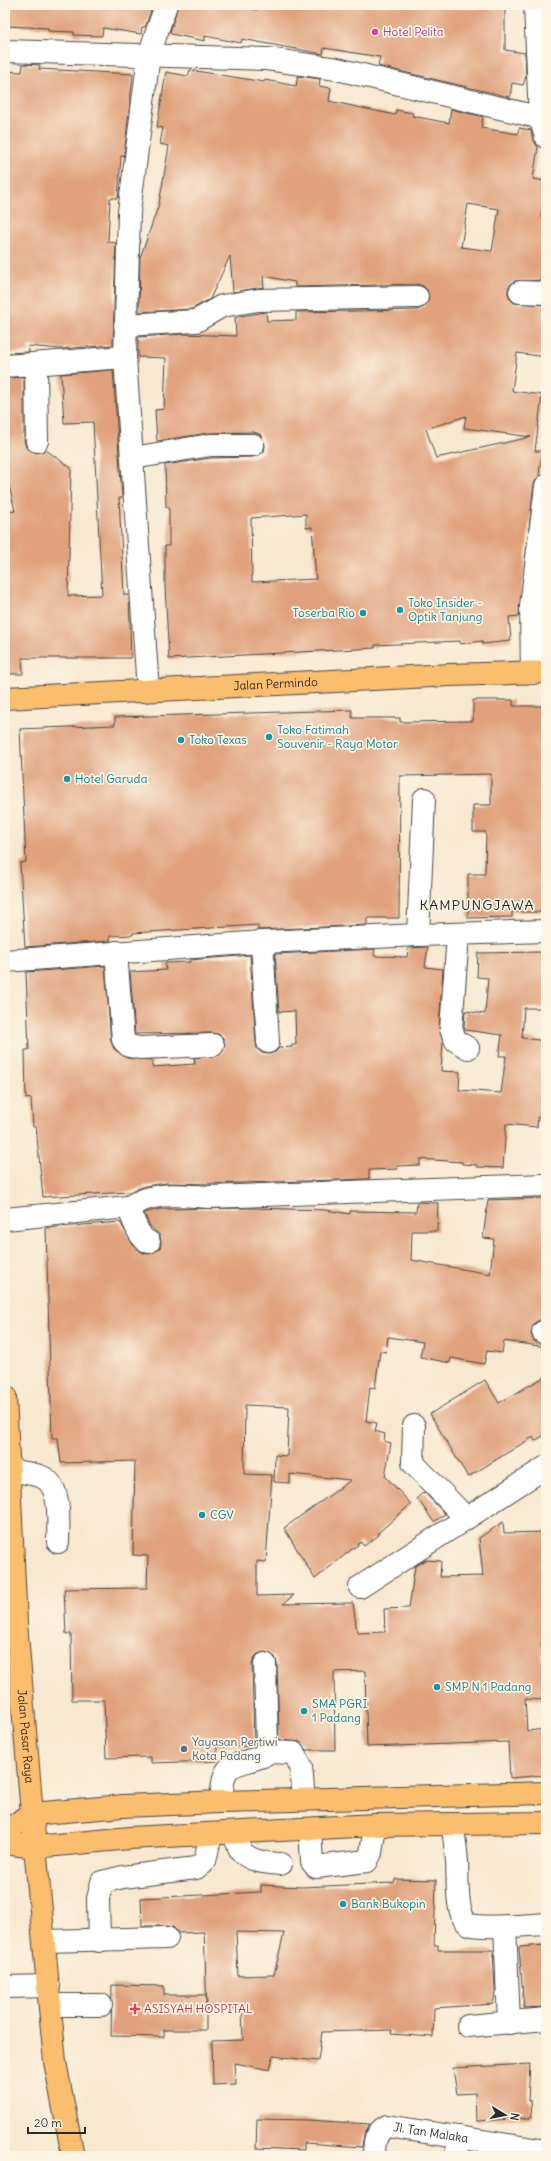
<svg xmlns="http://www.w3.org/2000/svg" width="551" height="2161" font-family="Delius,sans-serif">
<style>
.building{fill:#e0a17c;fill-rule:evenodd}
.lines{fill:none;stroke-linecap:round;stroke-linejoin:round}
.minor-casing{stroke:#4a4744;stroke-width:24}
.major-casing{stroke:#4a4744;stroke-width:24}
.minor{stroke:#fff;stroke-width:22}
.major{stroke:#fbbd6e;stroke-width:22}
.hotel-dot{fill:#d1479c;stroke:#fcf5e5;stroke-width:1.5}
.culture-dot{fill:#0f9aa8;stroke:#fcf5e5;stroke-width:1.5}
.service-dot{fill:#5c6f8a;stroke:#fcf5e5;stroke-width:1.5}
.health-dot{fill:#e0444e;stroke:#fcf5e5;stroke-width:1.5}
.labels{text-anchor:middle;stroke-width:3.5;stroke-linejoin:round;paint-order:stroke}
.hotel-label{font-size:12px;fill:#b23c85;stroke:#fcf5e5;text-anchor:start}
.culture-label{font-size:12px;fill:#0d838f;stroke:#fcf5e5;text-anchor:start}
.street-label{font-size:12px;fill:#2b2b2b;stroke:#fcf5e5}
.service-label{font-size:12px;fill:#4e5e75;stroke:#fcf5e5;text-anchor:start}
.health-label{font-size:12px;fill:#be3a42;stroke:#fcf5e5;text-anchor:start}
.quarter-label{font-size:14px;letter-spacing:1px;fill:#2b2b2b;stroke:#fcf5e5}
</style>
<rect width="100%" height="100%" fill="#fcf5e5"/>
<filter id="ink" filterUnits="userSpaceOnUse"><feTurbulence type="fractalNoise" baseFrequency=".025" numOctaves="2"/><feDisplacementMap in="SourceGraphic" scale="8" xChannelSelector="R" yChannelSelector="G"/><feConvolveMatrix kernelMatrix="1 2 1 2 8 2 1 2 1" color-interpolation-filters="sRGB"/></filter>
<filter id="wash" filterUnits="userSpaceOnUse"><feTurbulence type="fractalNoise" baseFrequency=".012" numOctaves="4" result="noise"/><feDisplacementMap in="SourceGraphic" scale="16" xChannelSelector="R" yChannelSelector="G"/><feGaussianBlur stdDeviation="0.9" result="paint"/><feColorMatrix in="noise" values="0 0 0 0 0 0 0 0 0 0 0 0 0 0 0 0 0 1.4 0 .05"/><feComposite in="paint" operator="in"/></filter>
<g filter="url(#wash)">
<rect width="100%" height="100%" fill="#f8e8d0"/>
<g id="blocks">
<g class="building">
<polygon points="5,5 153,5 145,27 142,27 141,34 103,28 102,36 74,35 74,32 48,31 48,28 5,26"/>
<polygon points="178,5 232,5 257,10 258,5 452,5 452,8 505,9 505,50 525,53 526,76 523,85 512,83 510,97 378,66 380,57 324,48 323,54 242,39 241,43 205,36 205,41 171,34 170,32"/>
<polygon points="23,64 40,65 39,69 133,74 124,156 121,156 118,198 110,198 108,242 116,243 113,345 60,349 28,346 29,352 5,353 5,71 22,72"/>
<path d="M 190,70 L 264,82 L 265,80 L 296,86 L 298,76 L 320,79 L 319,86 L 331,88 L 329,101 L 395,115 L 396,110 L 413,113 L 412,116 L 449,123 L 451,109 L 483,117 L 481,128 L 518,134 L 519,128 L 531,130 L 533,140 L 538,147 L 533,179 L 546,181 L 541,217 L 546,217 L 546,280 L 515,281 L 509,286 L 508,292 L 509,298 L 514,303 L 546,305 L 546,357 L 517,353 L 512,391 L 542,395 L 535,451 L 542,451 L 539,476 L 534,484 L 519,616 L 509,617 L 511,641 L 482,644 L 482,641 L 460,644 L 460,641 L 375,645 L 375,648 L 169,659 L 165,587 L 165,546 L 169,546 L 169,507 L 166,507 L 165,465 L 211,458 L 253,457 L 264,452 L 265,445 L 260,434 L 253,432 L 208,433 L 157,441 L 155,410 L 164,409 L 166,358 L 138,357 L 138,337 L 184,334 L 236,336 L 235,317 L 266,312 L 267,321 L 296,320 L 296,312 L 417,310 L 424,307 L 429,297 L 427,290 L 423,286 L 417,284 L 295,287 L 295,282 L 263,276 L 264,287 L 233,292 L 230,256 L 210,299 L 192,309 L 139,312 L 140,258 L 159,204 L 169,146 L 160,144 L 163,128 L 157,127 L 166,72 L 188,76 ZM 468,204 L 499,209 L 492,251 L 461,247 ZM 466,416 L 464,428 L 531,437 L 436,458 L 426,429 ZM 306,514 L 306,528 L 312,527 L 316,579 L 252,582 L 251,518 Z"/>
<polygon points="113,370 122,498 119,498 124,595 129,595 131,658 22,658 23,674 5,674 5,512 15,511 5,468 5,378 24,377 24,441 26,448 37,453 46,450 71,468 68,596 102,595 93,422 64,423 61,374"/>
<polygon points="473,700 513,700 513,706 546,706 546,912 512,912 512,917 468,918 468,874 485,874 486,832 473,832 473,805 491,805 491,774 400,776 399,918 367,918 367,925 258,930 258,925 133,933 133,935 110,936 110,941 25,947 20,863 26,862 20,729 115,725 115,717 352,710 352,718 400,718 400,722 473,721"/>
<polygon points="428,947 425,967 443,969 439,1028 443,1042 441,1071 460,1072 459,1090 501,1093 506,1056 499,1056 502,1035 465,1030 464,1027 465,1011 485,1014 488,978 477,977 478,953 546,952 546,1008 524,1008 522,1038 546,1041 546,1117 538,1117 537,1127 506,1124 503,1168 477,1167 477,1165 462,1164 462,1162 420,1159 420,1165 397,1166 398,1169 369,1170 369,1179 209,1184 167,1183 145,1186 129,1192 43,1197 36,1127 33,1127 31,1098 26,1099 25,1050 29,1050 26,972 105,966 111,1041 114,1049 127,1058 152,1060 152,1067 195,1064 194,1058 220,1055 225,1045 223,1038 218,1034 212,1033 135,1034 130,972 166,970 165,963 190,962 190,960 250,955 256,1043 257,1049 262,1053 269,1054 275,1052 279,1048 292,1047 292,1045 296,1045 295,1011 279,1012 275,954 375,949 374,956 407,957 408,948"/>
<polygon points="546,1198 546,1320 540,1320 534,1323 531,1334 534,1341 546,1345 546,1347 504,1341 502,1353 487,1351 484,1364 451,1358 450,1363 420,1357 423,1342 388,1337 386,1352 380,1351 375,1388 370,1387 366,1421 377,1423 375,1431 385,1434 384,1441 391,1443 385,1476 411,1504 378,1533 379,1535 364,1546 361,1542 315,1579 284,1528 351,1480 290,1474 290,1483 274,1482 275,1455 287,1456 289,1407 245,1405 244,1474 272,1475 266,1562 257,1561 257,1596 294,1595 283,1604 353,1603 357,1633 385,1632 384,1609 409,1608 415,1566 425,1560 441,1561 440,1577 483,1576 479,1538 503,1522 504,1533 546,1532 546,1643 541,1644 544,1674 546,1674 546,1700 525,1699 527,1731 546,1729 546,1775 510,1778 508,1742 367,1747 365,1671 334,1672 335,1750 306,1750 300,1742 279,1740 277,1663 275,1657 265,1652 258,1654 254,1658 252,1664 254,1746 217,1747 217,1761 151,1763 151,1757 106,1758 104,1700 72,1700 71,1634 66,1634 64,1589 147,1588 148,1556 133,1555 135,1461 61,1463 58,1438 52,1438 46,1228 120,1222 133,1245 143,1253 149,1254 160,1249 161,1242 160,1235 150,1226 144,1213 160,1209 254,1208 325,1210 350,1214 350,1211 416,1212 417,1202 438,1203 437,1231 412,1231 411,1260 490,1274 494,1239 483,1238 488,1200"/>
<polygon points="546,1376 546,1434 535,1441 533,1437 468,1477 430,1414 485,1380 499,1403"/>
<polygon points="424,1492 445,1514 434,1522 417,1498"/>
<path d="M 395,1879 L 436,1880 L 434,1945 L 438,1945 L 438,1950 L 493,1950 L 495,1993 L 493,2004 L 434,2008 L 433,2037 L 391,2034 L 392,2030 L 322,2032 L 318,2061 L 273,2056 L 270,2070 L 235,2063 L 236,2084 L 213,2085 L 212,2041 L 243,2040 L 242,2007 L 207,2008 L 204,1932 L 178,1933 L 173,1927 L 167,1926 L 142,1926 L 141,1898 L 261,1892 L 261,1885 L 301,1887 L 394,1883 ZM 236,1932 L 284,1933 L 274,1975 L 238,1976 Z"/>
<polygon points="546,1945 546,2007 524,2008 519,1947"/>
<polygon points="112,1985 164,1986 164,1995 206,1995 206,2030 164,2030 164,2037 111,2036"/>
<polygon points="530,2064 528,2101 531,2101 532,2118 476,2121 475,2093 457,2094 453,2068"/>
<polygon points="257,2119 308,2120 370,2124 364,2134 362,2147 304,2143 304,2150 256,2148"/>
</g>
</g>
</g>
<g filter="url(#ink)">
<use href="#blocks" fill-opacity="0" stroke="#4a4744" stroke-width="1"/>
<g class="lines">
<defs>
<g id="minor">
<polyline points="535,5 540,118 546,137"/>
<polyline points="5,51 267,59 337,69 546,119"/>
<polyline points="520,292 546,293"/>
<polyline points="125,325 196,321 222,306 258,300 417,297"/>
<polyline points="36,365 37,441"/>
<polyline points="5,366 125,357"/>
<polyline points="133,458 210,445 253,445"/>
<polyline points="532,673 531,606 546,486"/>
<polyline points="148,690 125,357 129,212 149,55 166,5"/>
<polyline points="418,935 424,799"/>
<polyline points="458,935 451,1029 456,1041 468,1048"/>
<polyline points="262,942 268,1042"/>
<polyline points="116,952 123,1040 129,1046 140,1048 213,1045"/>
<polyline points="5,961 262,942 418,935 546,931"/>
<path d="M 128,1207 C 133,1218 138,1238 149,1242"/>
<path d="M 5,1219 L 128,1207 C 156,1191 178,1195 209,1197 L 546,1185"/>
<polyline points="543,1332 546,1333"/>
<polyline points="414,1426 413,1463 465,1517"/>
<path d="M 9,1470 C 19,1472 30,1473 40,1476 C 63,1484 58,1523 58,1542"/>
<polyline points="360,1587 546,1467"/>
<polyline points="266,1752 294,1753 301,1767 304,1799"/>
<path d="M 221,1802 C 224,1759 228,1769 263,1756 L 267,1747 L 265,1664"/>
<path d="M 452,1824 C 454,1836 456,1848 457,1861 C 458,1874 455,1918 469,1924 C 480,1929 532,1925 546,1924"/>
<polyline points="310,1829 312,1862 316,1867 367,1861 371,1853 375,1825"/>
<path d="M 233,1833 C 236,1838 238,1847 241,1851 C 250,1862 268,1863 281,1864"/>
<polyline points="505,1926 509,2023"/>
<polyline points="44,1941 167,1938"/>
<polyline points="99,1941 98,1899 102,1882 123,1877 196,1868 205,1861 211,1834"/>
<polyline points="5,1987 49,1986"/>
<polyline points="50,2005 101,2005"/>
<polyline points="468,2026 546,2019"/>
<path id="s1" d="M 374,2156 C 374,2144 375,2132 387,2126 L 546,2151"/>
<polyline points="457,2156 459,2137"/>
</g>
<g id="major">
<path id="s2" d="M 5,698 L 450,675 L 546,672"/>
<path id="s3" d="M 5,1396 L 16,1623 L 32,1814 L 55,2062 L 73,2156"/>
<polyline points="5,1831 32,1814 123,1806 221,1802 546,1793"/>
<polyline points="5,1843 35,1847 130,1838 375,1825 546,1823"/>
</g>
</defs>
<use href="#minor" class="minor-casing"/>
<use href="#major" class="major-casing"/>
<use href="#minor" class="minor"/>
<use href="#major" class="major"/>
</g>
</g>
<circle class="hotel-dot" cx="375" cy="32" r="4"/>
<g class="culture-dot">
<circle cx="400" cy="610" r="4"/>
<circle cx="363" cy="613" r="4"/>
<circle cx="269" cy="737" r="4"/>
<circle cx="181" cy="740" r="4"/>
<circle cx="67" cy="779" r="4"/>
<circle cx="202" cy="1515" r="4"/>
<circle cx="437" cy="1687" r="4"/>
<circle cx="304" cy="1711" r="4"/>
<circle cx="343" cy="1904" r="4"/>
</g>
<circle class="service-dot" cx="184" cy="1749" r="4"/>
<path class="health-dot" d="M133 2003h4v4h4v4h-4v4h-4v-4h-4v-4h4z"/>
<g class="labels">
<g class="hotel-label">
<text x="383" y="36">Hotel Pelita</text>
</g>
<g class="culture-label">
<text x="408" y="607">Toko Insider -<tspan x="408" dy="14">Optik Tanjung</tspan></text>
<text x="355" y="617" text-anchor="end">Toserba Rio</text>
<text x="277" y="734">Toko Fatimah<tspan x="277" dy="14">Souvenir - Raya Motor</tspan></text>
<text x="189" y="744">Toko Texas</text>
<text x="75" y="783">Hotel Garuda</text>
<text x="210" y="1519">CGV</text>
<text x="445" y="1691">SMP N 1 Padang</text>
<text x="312" y="1708">SMA PGRI<tspan x="312" dy="14">1 Padang</tspan></text>
<text x="351" y="1908">Bank Bukopin</text>
</g>
<g class="street-label">
<text dy="4" stroke="none"><textPath href="#s2" startOffset="271">Jalan Permindo</textPath></text>
<text dy="4" stroke="none"><textPath href="#s3" startOffset="341">Jalan Pasar Raya</textPath></text>
<text dy="4" stroke="none"><textPath href="#s1" startOffset="79">Jl. Tan Malaka</textPath></text>
</g>
<g class="service-label">
<text x="192" y="1746">Yayasan Pertiwi<tspan x="192" dy="14">Kota Padang</tspan></text>
</g>
<g class="health-label">
<text x="144" y="2013">ASISYAH HOSPITAL</text>
</g>
<g class="quarter-label">
<text x="477" y="910">KAMPUNGJAWA</text>
</g>
</g>
<rect width="551" height="2161" fill="none" stroke="#fcf5e5" stroke-width="20"/>
<g transform="translate(505 2115) rotate(100)" stroke="#fcf5e5" stroke-width="3" paint-order="stroke">
<path d="M0-3L7 15L0 10L-7 15Z" fill="#2b2b2b"/>
<text y="-6" font-size="11" font-weight="bold" text-anchor="middle" fill="#2b2b2b">N</text>
</g>
<path d="M28 2127v6h57v-6" fill="none" stroke="#2b2b2b" stroke-width="2"/>
<text x="34" y="2127" font-size="12" fill="#2b2b2b" stroke="#fcf5e5" stroke-width="3" paint-order="stroke">20 m</text>
</svg>
